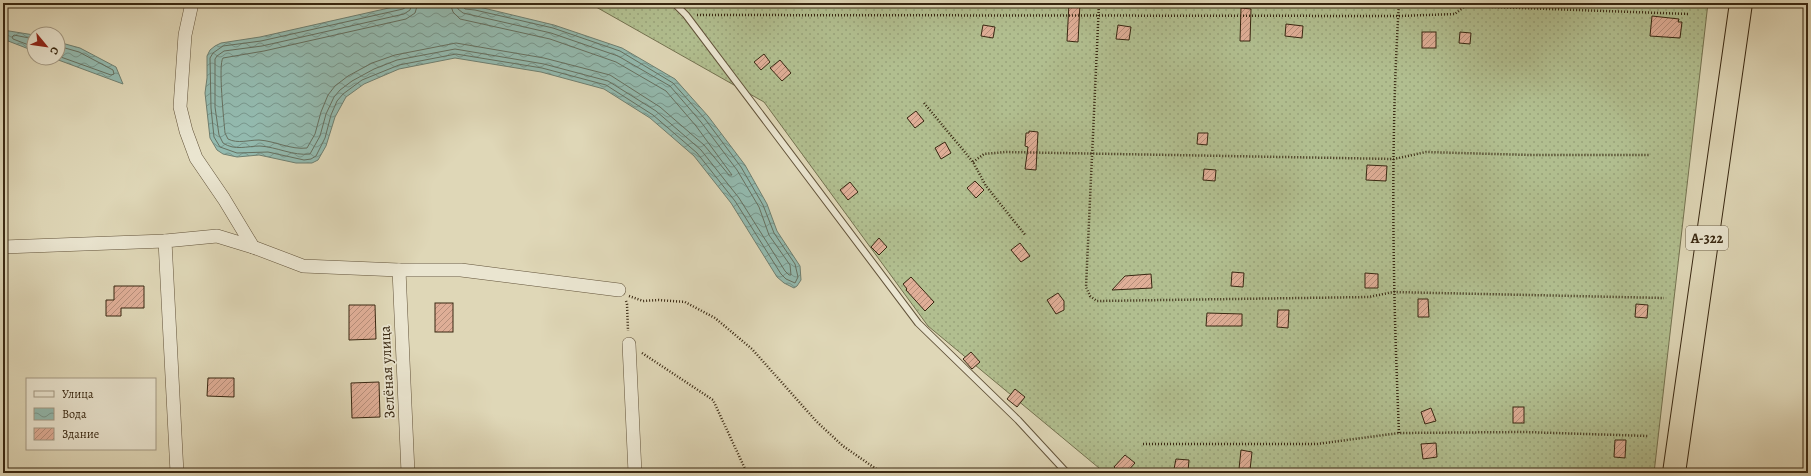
<svg xmlns="http://www.w3.org/2000/svg" width="1811" height="476" font-family="Alegreya,serif">
<style>
.grass{fill:url(#grass-dots);stroke:#747250}
.water{fill:url(#water-waves);stroke:#6f7f70}
.lines{fill:none;stroke-linecap:round;stroke-linejoin:round}
.shore{stroke:#667060;stroke-width:1}
.building{fill:url(#building-hatch);stroke:#382711}
.lane-casing{stroke:#62533a;stroke-width:8}
.street-casing{stroke:#62533a;stroke-width:14}
.highway-casing{stroke:#382711;stroke-width:24}
.path{stroke:#382711;stroke-width:2.5;stroke-dasharray:1 2;stroke-linecap:butt}
.lane{stroke:#eae5d0;stroke-width:6}
.street{stroke:#eae5d0;stroke-width:13}
.highway{stroke:#dfd7b7;stroke-width:22}
.labels{text-anchor:middle;stroke-width:3.5;stroke-linejoin:round;paint-order:stroke}
.shield{fill:#eae5d0;stroke:#6d604a;stroke-width:1}
.shield-label{font-size:14px;font-weight:bold;fill:#382711}
.street-label{font-size:15px;fill:#382711;stroke:#eae5d0}
</style>
<defs>
<pattern id="grass-dots" width="8" height="8" patternUnits="userSpaceOnUse"><rect width="8" height="8" fill="#b1be8f"/><path d="M2 2h.1M6 6h.1" fill="none" stroke="#99a37a" stroke-width="1.8" stroke-linecap="round"/></pattern>
<pattern id="water-waves" width="16" height="10" patternUnits="userSpaceOnUse"><rect width="16" height="10" fill="#93baaf"/><path d="M0 5q4-4 8 0t8 0" fill="none" stroke="#79978d"/></pattern>
<pattern id="building-hatch" width="6" height="6" patternUnits="userSpaceOnUse"><rect width="6" height="6" fill="#dfae97"/><path d="M-1 1l2-2M0 6l6-6M5 7l2-2" fill="none" stroke="#b68e7a"/></pattern>
</defs>
<rect width="100%" height="100%" fill="#dfd7b7"/>
<filter id="stains"><feTurbulence type="fractalNoise" baseFrequency=".005" numOctaves="4"/><feColorMatrix values="0 0 0 0 .2 0 0 0 0 .09 0 0 0 0 .02 0 0 0 .5 -.17"/></filter>
<radialGradient id="worn" r=".72"><stop offset=".6" stop-color="#630" stop-opacity="0"/><stop offset="1" stop-color="#630" stop-opacity=".3"/></radialGradient>
<polygon class="grass" points="589,3 1708,3 1654,473 1105,473 928,326 764,102"/>
<g class="water">
<polygon points="411,3 475,6 554,25 622,48 675,79 708,116 745,165 767,204 777,231 800,266 801,280 797,286 794,288 784,283 777,277 731,203 694,156 650,118 604,89 541,72 455,58 399,69 364,84 346,97 335,117 326,146 318,160 312,163 296,163 259,155 237,157 223,154 217,150 210,138 205,93 207,78 207,56 210,50 215,46 221,43 260,37"/>
<polygon points="3,30 34,35 34,51 3,39"/>
<polygon points="58,42 80,48 116,67 123,84 53,58 58,58"/>
</g>
<g class="lines">
<g class="shore">
<polyline points="407,3 406,7 403,9 261,41 223,46 213,53 210,58 211,108 214,137 220,147 237,153 268,152 304,160 311,159 316,156 325,138 331,115 337,101 343,94 362,80 399,65 456,54 542,68 606,85 653,115 697,153 735,201 781,274 786,279 795,283 798,277 795,264 774,233 763,205 741,167 705,119 673,83 620,51 553,28 475,10 465,9 461,3"/>
<path d="M 412,3 L 410,10 L 404,14 L 262,46 L 224,51 L 217,56 L 215,59 L 215,107 L 219,135 L 223,143 C 235,151 247,146 260,146 C 277,147 293,156 310,154 L 320,136 L 326,114 L 334,97 L 340,90 L 352,81 L 374,69 L 397,60 L 455,49 L 544,64 L 608,81 L 656,111 L 701,150 L 739,198 L 785,271 L 789,275 L 791,275 L 790,265 L 769,235 L 759,207 L 737,170 L 701,122 L 670,86 L 618,56 L 551,33 L 463,13 L 458,9 L 456,3"/>
<path d="M 418,3 L 415,13 L 406,19 L 264,51 L 223,58 C 218,64 224,122 225,133 L 228,139 C 238,144 248,140 259,140 C 275,141 291,150 307,148 L 315,134 L 321,112 L 328,95 L 335,86 L 348,76 L 372,63 L 395,55 L 456,43 L 544,58 L 610,75 L 660,107 L 704,145 L 729,175 L 732,175 L 696,126 L 666,91 L 616,62 L 550,39 L 460,19 L 453,12 L 450,3"/>
<polyline points="34,39 14,35 12,37 13,39 34,47"/>
<polyline points="58,46 79,52 113,70 114,74 111,75 58,56"/>
</g>
</g>
<g class="building">
<polygon points="1069,3 1080,3 1078,42 1067,41"/>
<polygon points="1241,8 1251,9 1250,41 1240,41"/>
<polygon points="1652,16 1679,19 1678,22 1682,22 1680,38 1650,36"/>
<polygon points="1286,24 1303,26 1302,38 1285,36"/>
<polygon points="983,25 995,27 993,38 981,36"/>
<polygon points="1118,25 1131,27 1129,40 1116,39"/>
<rect x="1422" y="32" width="14" height="16"/>
<polygon points="1460,32 1471,33 1470,44 1459,43"/>
<polygon points="764,54 770,62 761,70 754,62"/>
<polygon points="780,60 791,73 782,81 770,68"/>
<polygon points="916,111 924,121 915,128 907,118"/>
<polygon points="1029,131 1038,132 1036,170 1025,169 1028,147 1025,146 1026,133 1029,133"/>
<polygon points="1198,133 1208,133 1207,145 1197,144"/>
<polygon points="945,142 951,153 941,159 935,148"/>
<polygon points="1367,165 1387,166 1386,181 1366,180"/>
<polygon points="1204,169 1216,170 1215,181 1203,180"/>
<polygon points="975,181 984,190 976,198 967,188"/>
<polygon points="850,182 858,192 848,200 840,190"/>
<polygon points="879,238 887,247 879,255 871,247"/>
<polygon points="1020,243 1030,256 1021,262 1011,250"/>
<polygon points="1232,272 1244,273 1243,287 1231,286"/>
<polygon points="1365,273 1378,274 1378,288 1365,288"/>
<polygon points="1151,274 1152,288 1112,290 1125,276"/>
<polygon points="911,277 934,302 925,311 906,290 907,289 903,284"/>
<polygon points="114,286 144,286 144,308 121,308 121,316 106,316 106,300 114,300"/>
<polygon points="1058,293 1064,301 1064,310 1056,314 1047,300"/>
<polygon points="1418,299 1428,299 1429,317 1418,317"/>
<rect x="435" y="303" width="18" height="29"/>
<polygon points="1636,304 1648,305 1647,318 1635,317"/>
<polygon points="349,305 375,305 376,339 349,340"/>
<polygon points="1278,310 1289,310 1288,328 1277,327"/>
<polygon points="1207,313 1242,314 1242,326 1206,326"/>
<polygon points="971,352 980,362 972,369 963,359"/>
<polygon points="208,378 234,378 234,397 207,396"/>
<polygon points="379,382 380,417 352,418 351,383"/>
<polygon points="1015,389 1025,397 1017,407 1007,399"/>
<rect x="1513" y="407" width="11" height="16"/>
<polygon points="1431,408 1436,421 1425,424 1421,412"/>
<polygon points="1615,440 1626,440 1625,458 1614,457"/>
<polygon points="1436,443 1437,457 1423,459 1421,444"/>
<polygon points="1241,450 1252,452 1250,470 1239,469"/>
<polygon points="1125,455 1135,463 1126,473 1120,473 1114,467"/>
<polygon points="1176,459 1189,460 1188,471 1174,469"/>
</g>
<g class="lines">
<defs>
<polyline id="lane" points="674,3 686,15 918,323 1018,420 1067,473"/>
<g id="street">
<polyline points="192,3 185,35 180,107 186,131 196,158 224,199 253,247 303,266 399,270 461,270 619,290"/>
<polyline points="3,247 165,241"/>
<polyline points="399,270 408,473"/>
<polyline points="629,344 635,473"/>
<polyline points="177,473 165,241 217,236 253,247"/>
</g>
<polyline id="highway" points="1674,473 1741,3"/>
</defs>
<use href="#lane" class="lane-casing"/>
<use href="#street" class="street-casing"/>
<use href="#highway" class="highway-casing"/>
<g class="path">
<polyline points="1099,3 1086,287 1090,296 1097,301 1369,297 1393,292 1664,298"/>
<polyline points="697,15 1399,16 1455,14 1465,6 1689,14"/>
<polyline points="924,103 973,162 986,186 1026,236"/>
<polyline points="973,162 984,154 1005,152 1394,159 1426,152 1530,155 1650,155"/>
<polyline points="629,296 643,301 659,300 685,302 715,318 752,349 817,422 843,446 882,473"/>
<polyline points="626,301 627,304 628,331"/>
<polyline points="642,353 713,400 747,473"/>
<path d="M 1399,433 C 1393,290 1390,146 1399,3"/>
<polyline points="1143,444 1317,444 1399,433 1525,432 1648,436"/>
</g>
<use href="#lane" class="lane"/>
<use href="#street" class="street"/>
<use href="#highway" class="highway"/>
</g>
<g class="labels">
<rect class="shield" x="1686" y="226" width="42" height="24" rx="3"/>
<g class="shield-label">
<text x="1707" y="243">А-322</text>
</g>
<g class="street-label">
<text transform="translate(387 372) rotate(-93)" y="5">Зелёная улица</text>
</g>
</g>
<rect width="1811" height="476" fill="none" stroke="#dfd7b7" stroke-width="16"/>
<rect x="4" y="4" width="1803" height="468" fill="none" stroke="#382711" stroke-width="2"/>
<rect x="8" y="8" width="1795" height="460" fill="none" stroke="#382711"/>
<rect x="26" y="378" width="130" height="72" fill="#eae5d0" stroke="#a39984"/>
<rect x="34" y="391" width="20" height="6" fill="#eae5d0" stroke="#a39984"/>
<text x="62" y="398" font-size="12" fill="#382711">Улица</text>
<rect x="34" y="408" width="20" height="12" fill="url(#water-waves)" stroke="#a39984"/>
<text x="62" y="418" font-size="12" fill="#382711">Вода</text>
<rect x="34" y="428" width="20" height="12" fill="url(#building-hatch)" stroke="#a39984"/>
<text x="62" y="438" font-size="12" fill="#382711">Здание</text>
<g transform="translate(46 46) rotate(119)"><circle r="19" fill="#eae5d0" stroke="#a39984"/>
<path d="M0-3L7 15L0 10L-7 15Z" fill="#8f2418"/>
<text y="-6" font-size="11" font-weight="bold" text-anchor="middle" fill="#382711">С</text>
</g>
<rect width="100%" height="100%" filter="url(#stains)"/>
<rect width="100%" height="100%" fill="url(#worn)"/>
</svg>
